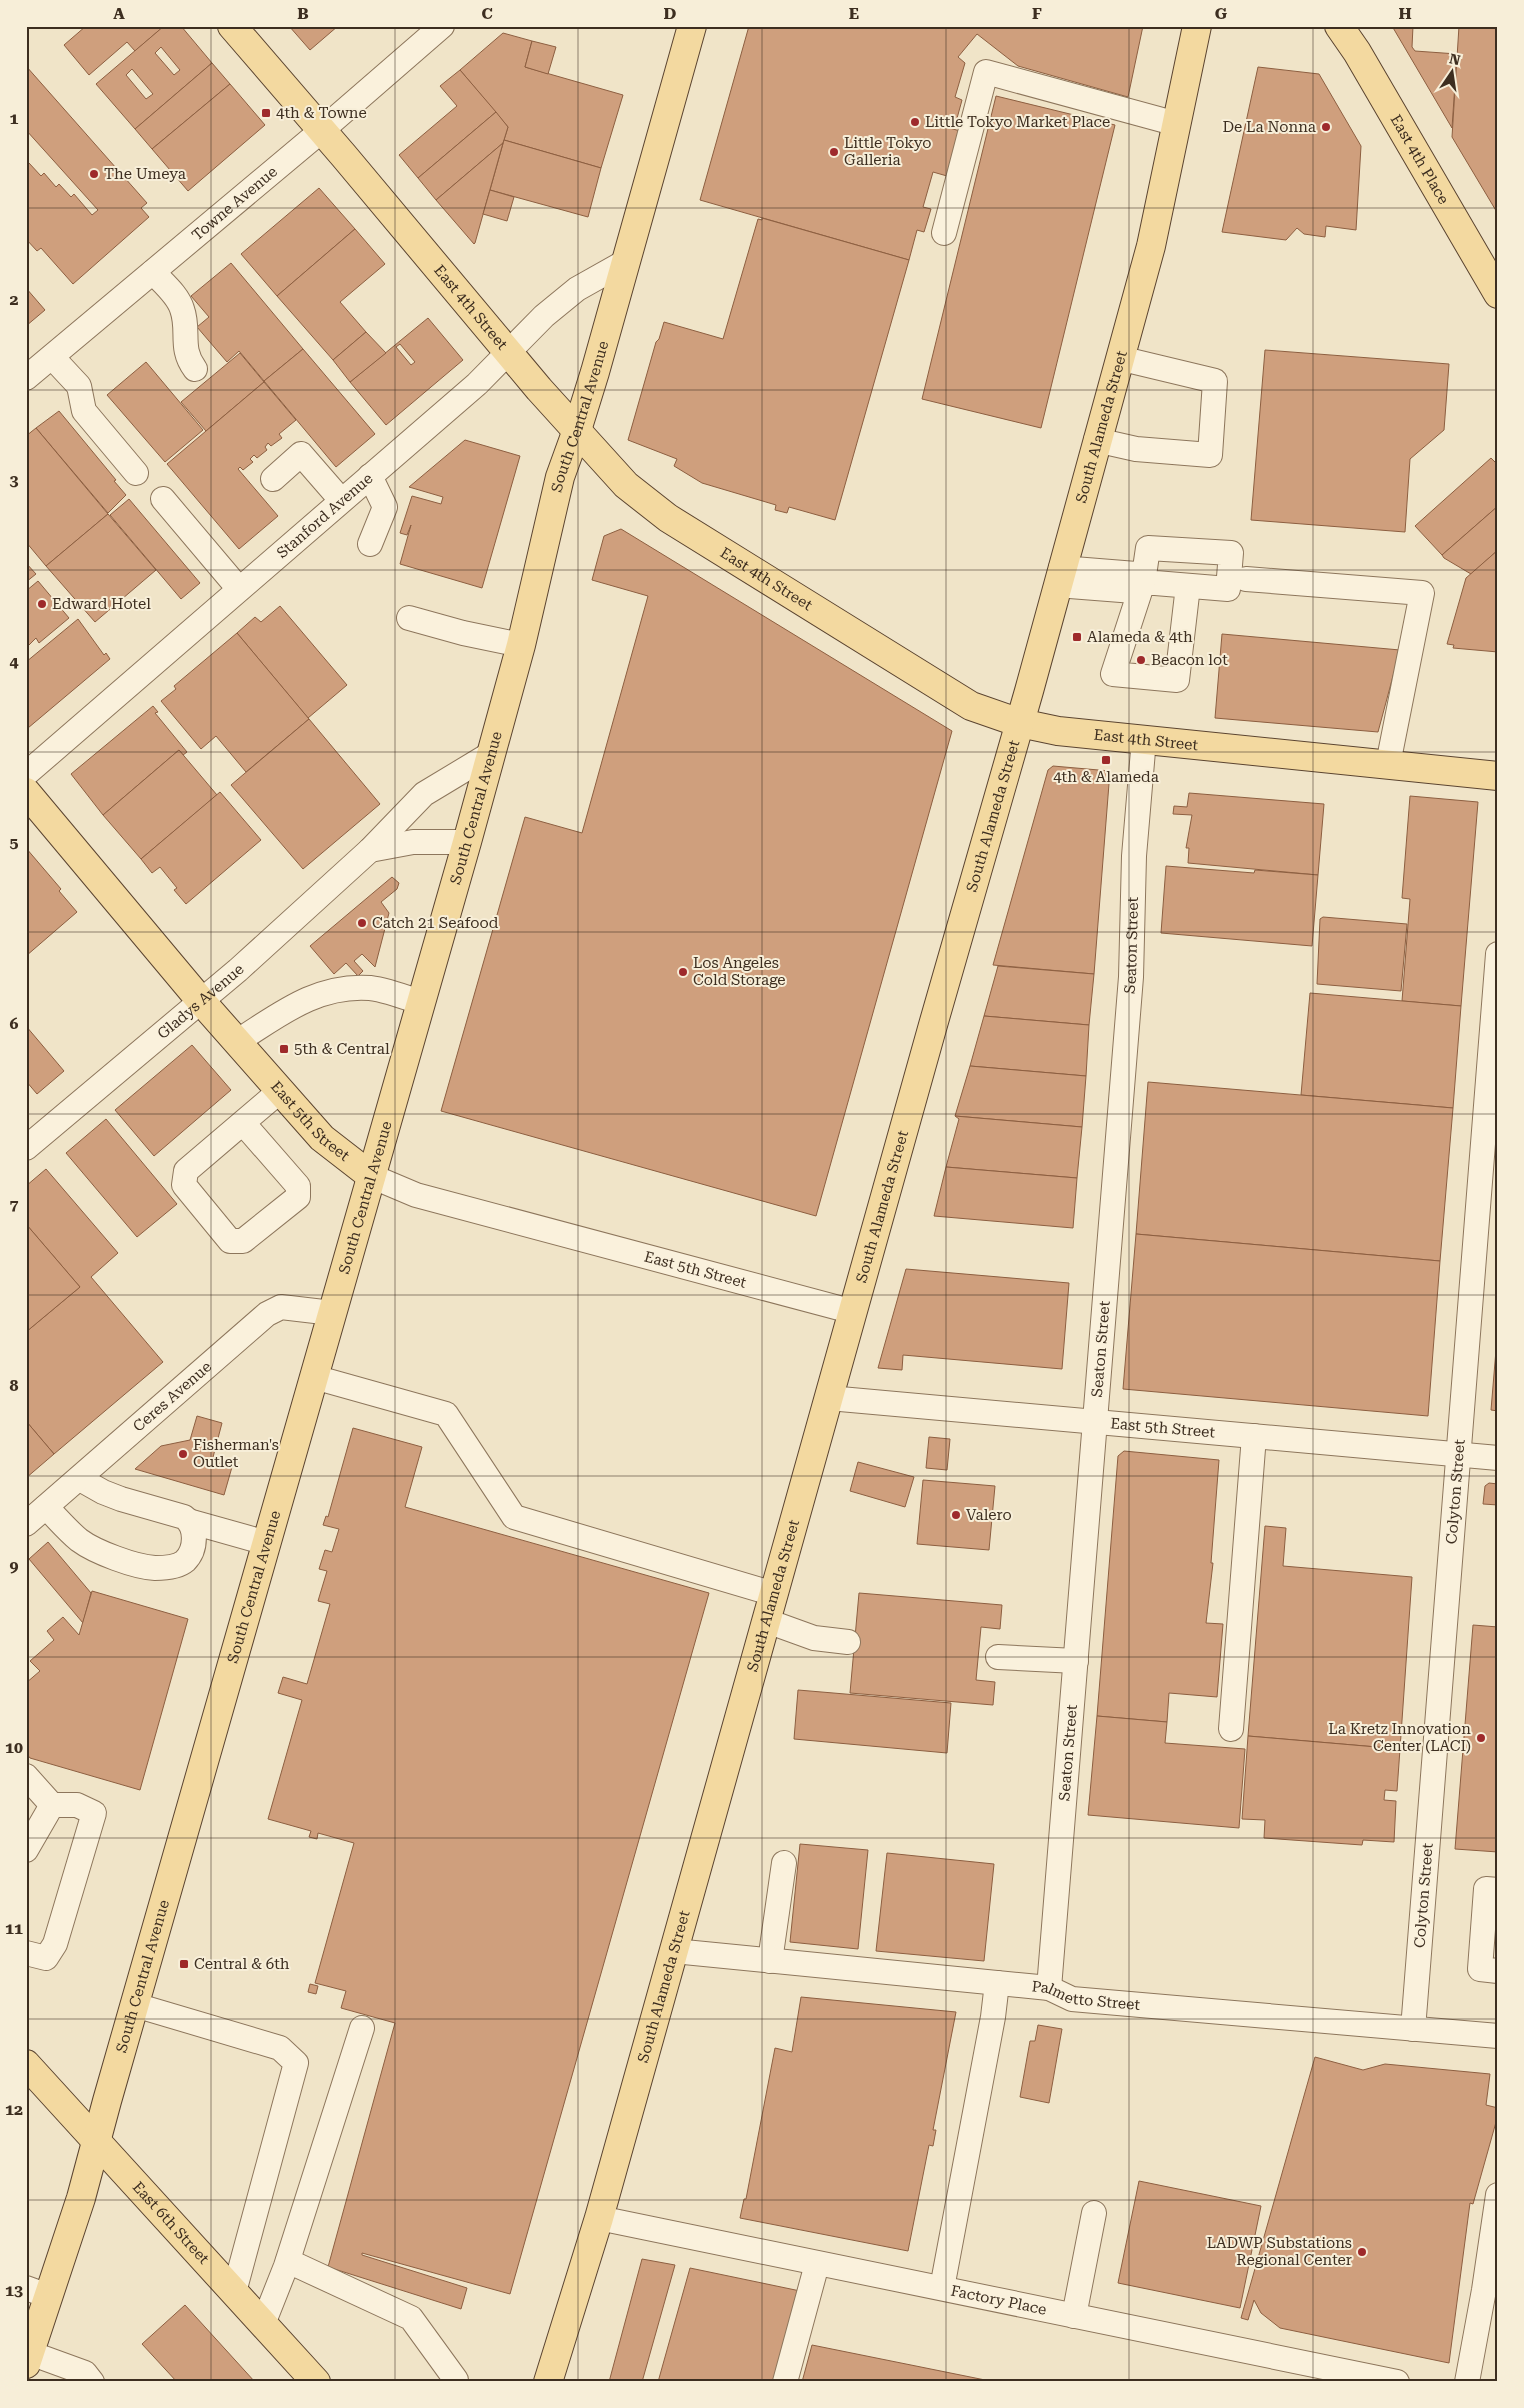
<svg xmlns="http://www.w3.org/2000/svg" width="1524" height="2408" font-family="'Roboto Serif',serif">
<style>
.building{fill:#cf9f7d;stroke:#8d5f41;fill-rule:evenodd}
.lines{fill:none;stroke-linecap:round;stroke-linejoin:round}
.minor-casing{stroke:#8d765c;stroke-width:26}
.major-casing{stroke:#5b4430;stroke-width:30}
.minor{stroke:#faf1dc;stroke-width:24}
.major{stroke:#f3d9a0;stroke-width:28}
.grid{fill:none;stroke:#3d2e20;stroke-width:1;stroke-opacity:0.55}
.poi-dot{fill:#9e2a2b;stroke:#f7eed8;stroke-width:2}
.labels{text-anchor:middle;stroke-width:4;stroke-linejoin:round;paint-order:stroke}
.poi-label{font-size:15px;fill:#3d2e20;stroke:#f7eed8;text-anchor:start}
.street-label{font-size:15px;fill:#3d2e20;stroke:#f7eed8}
.neatline{fill:none;stroke:#3d2e20;stroke-width:2}
.grid-label{font-size:16px;text-anchor:middle;font-weight:bold;fill:#3d2e20}
</style>
<rect width="100%" height="100%" fill="#f0e4c8"/>
<g class="building">
<polygon points="86,26 164,26 135,51 127,42 89,75 64,45"/>
<path d="M 164,26 L 181,26 L 212,63 L 135,129 L 96,84 ZM 161,47 L 180,70 L 174,75 L 155,53 ZM 132,69 L 153,94 L 146,99 L 126,75 Z"/>
<polygon points="289,26 338,26 310,50"/>
<polygon points="749,26 1143,26 1128,97 1018,66 977,34 958,57 965,63 955,97 962,100 956,122 948,120 946,127 960,131 947,176 933,172 923,207 931,209 924,232 917,230 909,260 700,200"/>
<polygon points="1392,26 1413,26 1412,47 1415,51 1457,54 1452,128"/>
<polygon points="1459,26 1498,26 1498,214 1452,137"/>
<polygon points="503,33 532,41 525,67 623,95 601,168 504,140 508,127 460,70"/>
<polygon points="532,41 556,47 548,74 525,67"/>
<polygon points="212,63 230,84 152,149 135,129"/>
<polygon points="26,66 147,203 141,208 149,217 73,284 41,248 37,251 26,239 26,166 29,163 41,176 44,173 56,187 59,184 71,197 74,194 92,215 98,210 26,130"/>
<polygon points="1258,67 1319,74 1361,146 1356,230 1326,226 1325,237 1304,234 1297,228 1286,240 1222,232"/>
<polygon points="460,70 496,112 418,178 399,155 457,106 440,86"/>
<polygon points="230,84 265,125 188,191 152,149"/>
<polygon points="996,96 1115,125 1041,428 922,399"/>
<polygon points="496,112 508,127 503,143 436,200 418,178"/>
<polygon points="504,140 601,168 588,217 490,190"/>
<polygon points="503,143 475,243 474,244 436,200"/>
<polygon points="319,188 355,229 277,296 241,254"/>
<polygon points="490,190 514,197 507,221 483,214"/>
<polygon points="762,218 909,260 835,520 789,507 787,513 775,510 776,505 702,483 674,466 677,459 628,440 656,342 659,339 664,322 723,339 758,219 762,220"/>
<polygon points="355,229 385,264 340,302 366,332 333,360 277,296"/>
<polygon points="231,263 303,349 264,381 239,351 227,362 197,327 209,317 191,296"/>
<polygon points="26,288 45,310 26,326"/>
<path d="M 428,318 L 463,360 L 386,425 L 350,382 ZM 400,344 L 415,362 L 411,365 L 396,347 Z"/>
<polygon points="366,332 386,353 350,382 333,360"/>
<polygon points="303,349 375,434 336,467 264,381"/>
<polygon points="1265,350 1449,364 1444,430 1410,459 1405,532 1251,520"/>
<polygon points="240,353 264,382 206,431 181,402"/>
<polygon points="146,362 203,430 165,462 107,395"/>
<polygon points="264,382 296,420 279,434 282,438 271,446 268,443 265,447 267,450 257,458 254,455 250,459 253,462 243,470 240,467 238,469 278,516 239,549 167,464"/>
<polygon points="59,411 116,480 114,481 126,495 108,513 36,428"/>
<polygon points="36,428 108,514 46,566 26,542 26,436"/>
<polygon points="465,440 520,456 482,588 400,564 411,525 407,535 400,533 412,496 441,504 443,497 409,487"/>
<polygon points="1491,458 1498,465 1498,506 1442,555 1415,526"/>
<polygon points="129,499 200,583 181,599 110,515"/>
<polygon points="1498,506 1498,550 1471,574 1444,558 1442,555"/>
<polygon points="108,514 156,570 95,622 46,566"/>
<polygon points="621,529 952,731 816,1216 441,1111 525,817 582,833 648,596 592,580 604,536"/>
<polygon points="1498,550 1498,652 1453,648 1454,645 1447,644 1466,578"/>
<polygon points="26,563 36,574 26,582"/>
<polygon points="38,581 69,618 39,643 36,638 26,648 26,591"/>
<polygon points="280,606 347,685 308,718 237,633 255,617 261,622"/>
<polygon points="78,619 104,655 106,653 110,659 28,728 26,662"/>
<polygon points="237,633 309,719 246,772 216,736 201,749 161,701 176,689 174,686"/>
<polygon points="1222,634 1400,650 1378,732 1215,718"/>
<polygon points="153,706 158,712 155,713 187,752 183,755 179,750 103,815 71,774"/>
<polygon points="309,719 380,804 303,869 231,785"/>
<polygon points="179,750 217,795 141,859 103,815"/>
<polygon points="1053,766 1110,771 1094,974 993,965 1048,770"/>
<polygon points="220,792 261,840 186,904 174,890 177,888 160,867 152,873 141,859"/>
<polygon points="1189,793 1324,804 1318,875 1188,863 1189,848 1186,848 1192,815 1173,814 1174,806 1187,807"/>
<polygon points="1410,796 1478,802 1461,1006 1402,1001 1410,899 1402,898"/>
<polygon points="26,848 61,889 59,891 77,912 26,956"/>
<polygon points="1166,866 1254,873 1255,870 1318,875 1312,946 1161,933"/>
<polygon points="392,877 399,883 397,889 381,902 389,913 375,967 362,954 354,961 363,971 358,976 346,963 334,974 310,946"/>
<polygon points="1323,917 1407,924 1401,991 1317,984 1320,919"/>
<polygon points="998,966 1094,974 1089,1025 984,1016"/>
<polygon points="1310,993 1461,1006 1453,1108 1301,1095"/>
<polygon points="984,1016 1089,1025 1086,1076 970,1066"/>
<polygon points="26,1026 64,1071 37,1094 26,1081"/>
<polygon points="192,1045 231,1090 154,1156 115,1110"/>
<polygon points="970,1066 1086,1076 1082,1127 955,1116"/>
<polygon points="1148,1082 1453,1108 1440,1261 1136,1234"/>
<polygon points="955,1116 1082,1127 1077,1178 946,1167 959,1119"/>
<polygon points="106,1119 177,1204 137,1237 66,1153"/>
<polygon points="946,1167 1077,1178 1073,1228 934,1216"/>
<polygon points="46,1169 118,1253 91,1277 163,1362 54,1454 26,1421 26,1332 80,1287 26,1224 26,1186"/>
<polygon points="26,1224 80,1287 26,1332"/>
<polygon points="1136,1234 1440,1261 1428,1416 1123,1389"/>
<polygon points="906,1269 1069,1283 1062,1369 903,1355 902,1370 878,1368"/>
<polygon points="1496,1350 1498,1350 1498,1411 1491,1410"/>
<polygon points="197,1416 222,1423 212,1461 232,1467 224,1495 135,1469 161,1446 190,1440"/>
<polygon points="26,1421 54,1454 26,1478"/>
<polygon points="353,1428 422,1447 405,1507 709,1593 510,2294 362,2253 362,2255 467,2288 461,2309 328,2267 395,2023 341,2008 346,1991 315,1983 354,1843 318,1833 317,1839 309,1837 311,1831 268,1819 302,1700 278,1693 283,1677 307,1684 330,1604 318,1601 327,1571 319,1569 325,1550 332,1552 339,1529 323,1525 326,1516 328,1517"/>
<polygon points="929,1437 950,1439 947,1470 926,1468"/>
<polygon points="1124,1451 1219,1460 1211,1563 1213,1563 1206,1623 1223,1624 1217,1697 1169,1693 1167,1722 1097,1716 1118,1456"/>
<polygon points="858,1462 914,1477 905,1507 850,1491"/>
<polygon points="923,1480 995,1486 989,1550 917,1544"/>
<polygon points="1489,1483 1498,1484 1498,1505 1483,1504 1485,1486"/>
<polygon points="1265,1526 1286,1528 1283,1566 1412,1577 1400,1749 1248,1736"/>
<polygon points="48,1542 91,1593 83,1623 29,1559"/>
<polygon points="92,1591 188,1619 140,1790 30,1758 26,1753 26,1683 40,1671 30,1661 54,1640 47,1631 63,1617 79,1635"/>
<polygon points="859,1593 1002,1605 1000,1629 981,1627 976,1680 995,1682 993,1705 850,1693"/>
<polygon points="1473,1625 1498,1627 1498,1852 1455,1849"/>
<polygon points="798,1690 951,1703 947,1753 794,1739"/>
<polygon points="1097,1716 1167,1722 1165,1743 1245,1749 1239,1828 1088,1815"/>
<polygon points="1248,1736 1400,1749 1397,1791 1385,1790 1384,1800 1396,1801 1394,1842 1363,1840 1362,1845 1264,1838 1265,1820 1242,1819"/>
<polygon points="800,1844 868,1850 858,1949 790,1942"/>
<polygon points="887,1853 994,1864 984,1961 876,1951"/>
<polygon points="310,1984 318,1986 316,1994 308,1992"/>
<polygon points="801,1997 956,2012 933,2130 936,2130 933,2146 929,2145 908,2251 740,2218 744,2199 746,2199 775,2048 792,2052"/>
<polygon points="1038,2025 1062,2029 1049,2103 1020,2097 1030,2041 1035,2041"/>
<polygon points="1315,2057 1363,2070 1385,2064 1490,2074 1486,2105 1498,2108 1498,2115 1473,2204 1470,2203 1449,2363 1280,2328 1261,2313 1254,2300 1248,2320 1241,2318"/>
<polygon points="1139,2181 1261,2206 1240,2308 1118,2283"/>
<polygon points="642,2259 675,2265 642,2382 609,2382"/>
<polygon points="690,2268 805,2292 780,2382 658,2382"/>
<polygon points="185,2305 255,2382 177,2382 142,2344"/>
<polygon points="812,2345 995,2382 802,2382"/>
</g>
<g class="lines">
<defs>
<g id="minor">
<polyline points="944,233 986,72 1177,124"/>
<path d="M 153,272 C 163,283 178,295 182,309 C 190,331 179,348 195,369"/>
<polyline points="52,357 79,386 84,411 136,473"/>
<path id="s1" d="M 26,378 L 321,131 L 442,26"/>
<polyline points="1096,440 1136,449 1210,455 1215,381 1119,358"/>
<polyline points="370,476 385,507 370,544"/>
<polyline points="273,479 301,454 341,500"/>
<polyline points="163,499 239,589"/>
<polyline points="1061,568 1136,574 1143,582 1228,589 1231,553 1148,548 1143,582 1113,674 1177,680 1188,586"/>
<polyline points="1246,579 1422,593 1388,764"/>
<polyline points="1057,585 1134,591 1143,582"/>
<polyline points="409,618 463,633 521,645"/>
<path id="s2" d="M 26,774 L 477,384 L 544,316 L 577,289 L 625,262"/>
<polyline points="370,850 413,842 467,842"/>
<path d="M 238,1041 C 279,1015 317,984 370,988 C 387,990 405,997 422,1003"/>
<polyline points="243,1123 298,1186 298,1197 243,1241 230,1241 184,1185 186,1171 281,1090"/>
<path id="s3" d="M 26,1148 L 238,970 L 370,850 L 424,794 L 492,753"/>
<path id="s4" d="M 371,1176 L 416,1195 L 854,1312"/>
<polyline points="314,1377 446,1414 514,1517 774,1594"/>
<path id="s5" d="M 829,1398 L 1498,1458"/>
<path d="M 46,1507 C 57,1518 67,1530 79,1540 C 95,1552 135,1567 155,1568 C 163,1568 178,1567 185,1561 C 197,1549 197,1526 184,1517 L 121,1499 L 103,1492 L 80,1479"/>
<polyline points="192,1522 267,1543"/>
<path id="s6" d="M 26,1524 L 267,1314 L 281,1307 L 332,1313"/>
<polyline points="767,1621 814,1638 848,1642"/>
<polyline points="998,1657 1076,1661"/>
<polyline points="1231,1729 1254,1436"/>
<polyline points="26,1776 52,1805"/>
<polyline points="26,1850 52,1805 77,1805 94,1813 55,1944 46,1958 26,1953"/>
<polyline points="1498,1890 1486,1889 1480,1969 1498,1971"/>
<path id="s7" d="M 674,1951 L 1049,1988 L 1072,1999 L 1498,2036"/>
<polyline points="770,1961 784,1863"/>
<path id="s8" d="M 1049,1988 L 1131,977 L 1134,856 L 1144,739"/>
<polyline points="135,2005 280,2048 296,2063 234,2292"/>
<path id="s9" d="M 1413,2029 L 1498,954"/>
<path id="s10" d="M 599,2218 L 1397,2382"/>
<polyline points="288,2261 411,2318 456,2380"/>
<polyline points="26,2288 48,2296"/>
<polyline points="942,2288 993,2017 997,1983"/>
<polyline points="1074,2316 1094,2213"/>
<polyline points="263,2324 286,2266 362,2028"/>
<polyline points="30,2353 85,2373 92,2382"/>
<polyline points="785,2382 817,2264"/>
<polyline points="1467,2382 1484,2290 1498,2195"/>
</g>
<g id="major">
<path id="s11" d="M 232,26 L 344,156 L 539,389 L 626,485 L 668,518 L 971,706 L 1020,723 L 1058,731 L 1498,776"/>
<path id="s12" d="M 1339,26 L 1357,52 L 1498,294"/>
<path id="s13" d="M 26,792 L 201,1001 L 322,1138 L 371,1176"/>
<path id="s14" d="M 26,2064 L 316,2382"/>
<path id="s15" d="M 26,2364 L 81,2198 L 107,2101 L 467,842 L 521,645 L 560,477 L 577,430 L 595,372 L 692,26"/>
<path id="s16" d="M 548,2382 L 599,2218 L 933,1025 L 1029,691 L 1151,246 L 1197,26"/>
</g>
</defs>
<use href="#minor" class="minor-casing"/>
<use href="#major" class="major-casing"/>
<use href="#minor" class="minor"/>
<use href="#major" class="major"/>
</g>
<path class="grid" d="M 211,26 L 211,2382M 395,26 L 395,2382M 578,26 L 578,2382M 762,26 L 762,2382M 946,26 L 946,2382M 1129,26 L 1129,2382M 1313,26 L 1313,2382M 26,208 L 1498,208M 26,390 L 1498,390M 26,570 L 1498,570M 26,752 L 1498,752M 26,932 L 1498,932M 26,1114 L 1498,1114M 26,1295 L 1498,1295M 26,1476 L 1498,1476M 26,1657 L 1498,1657M 26,1838 L 1498,1838M 26,2019 L 1498,2019M 26,2200 L 1498,2200"/>
<g class="poi-dot">
<rect x="261" y="108" width="10" height="10" rx="2.5"/>
<circle cx="915" cy="122" r="5"/>
<circle cx="1326" cy="127" r="5"/>
<circle cx="834" cy="152" r="5"/>
<circle cx="94" cy="174" r="5"/>
<circle cx="42" cy="604" r="5"/>
<rect x="1072" y="632" width="10" height="10" rx="2.5"/>
<circle cx="1141" cy="660" r="5"/>
<rect x="1101" y="755" width="10" height="10" rx="2.5"/>
<circle cx="362" cy="923" r="5"/>
<circle cx="683" cy="972" r="5"/>
<rect x="279" y="1044" width="10" height="10" rx="2.5"/>
<circle cx="183" cy="1454" r="5"/>
<circle cx="956" cy="1515" r="5"/>
<circle cx="1481" cy="1738" r="5"/>
<rect x="179" y="1959" width="10" height="10" rx="2.5"/>
<circle cx="1362" cy="2252" r="5"/>
</g>
<g class="labels">
<g class="poi-label">
<text x="276" y="118">4th &amp; Towne</text>
<text x="925" y="127">Little Tokyo Market Place</text>
<text x="1316" y="132" text-anchor="end">De La Nonna</text>
<text x="844" y="148">Little Tokyo<tspan x="844" dy="17">Galleria</tspan></text>
<text x="104" y="179">The Umeya</text>
<text x="52" y="609">Edward Hotel</text>
<text x="1087" y="642">Alameda &amp; 4th</text>
<text x="1151" y="665">Beacon lot</text>
<text x="1106" y="782" text-anchor="middle">4th &amp; Alameda</text>
<text x="372" y="928">Catch 21 Seafood</text>
<text x="693" y="968">Los Angeles<tspan x="693" dy="17">Cold Storage</tspan></text>
<text x="294" y="1054">5th &amp; Central</text>
<text x="193" y="1450">Fisherman's<tspan x="193" dy="17">Outlet</tspan></text>
<text x="966" y="1520">Valero</text>
<text x="1471" y="1734" text-anchor="end">La Kretz Innovation<tspan x="1471" dy="17">Center (LACI)</tspan></text>
<text x="194" y="1969">Central &amp; 6th</text>
<text x="1352" y="2248" text-anchor="end">LADWP Substations<tspan x="1352" dy="17">Regional Center</tspan></text>
</g>
<g class="street-label">
<text dy="5" stroke="none"><textPath href="#s12" startOffset="156">East 4th Place</textPath></text>
<text dy="5" stroke="none"><textPath href="#s1" startOffset="272">Towne Avenue</textPath></text>
<text dy="5" stroke="none"><textPath href="#s11" startOffset="369">East 4th Street</textPath></text>
<text dy="5" stroke="none"><textPath href="#s15" startOffset="2025">South Central Avenue</textPath></text>
<text dy="5" stroke="none"><textPath href="#s16" startOffset="2032">South Alameda Street</textPath></text>
<text dy="5" stroke="none"><textPath href="#s2" startOffset="395">Stanford Avenue</textPath></text>
<text dy="5" stroke="none"><textPath href="#s11" startOffset="774">East 4th Street</textPath></text>
<text dy="5" stroke="none"><textPath href="#s11" startOffset="1194">East 4th Street</textPath></text>
<text dy="5" stroke="none"><textPath href="#s15" startOffset="1620">South Central Avenue</textPath></text>
<text dy="5" stroke="none"><textPath href="#s16" startOffset="1628">South Alameda Street</textPath></text>
<text dy="5" stroke="none"><textPath href="#s8" startOffset="1046">Seaton Street</textPath></text>
<text dy="5" stroke="none"><textPath href="#s3" startOffset="228">Gladys Avenue</textPath></text>
<text dy="5" stroke="none"><textPath href="#s13" startOffset="435">East 5th Street</textPath></text>
<text dy="5" stroke="none"><textPath href="#s15" startOffset="1215">South Central Avenue</textPath></text>
<text dy="5" stroke="none"><textPath href="#s16" startOffset="1222">South Alameda Street</textPath></text>
<text dy="5" stroke="none"><textPath href="#s4" startOffset="338">East 5th Street</textPath></text>
<text dy="5" stroke="none"><textPath href="#s8" startOffset="641">Seaton Street</textPath></text>
<text dy="5" stroke="none"><textPath href="#s6" startOffset="194">Ceres Avenue</textPath></text>
<text dy="5" stroke="none"><textPath href="#s5" startOffset="335">East 5th Street</textPath></text>
<text dy="5" stroke="none"><textPath href="#s9" startOffset="539">Colyton Street</textPath></text>
<text dy="5" stroke="none"><textPath href="#s15" startOffset="810">South Central Avenue</textPath></text>
<text dy="5" stroke="none"><textPath href="#s16" startOffset="818">South Alameda Street</textPath></text>
<text dy="5" stroke="none"><textPath href="#s8" startOffset="236">Seaton Street</textPath></text>
<text dy="5" stroke="none"><textPath href="#s9" startOffset="134">Colyton Street</textPath></text>
<text dy="5" stroke="none"><textPath href="#s15" startOffset="405">South Central Avenue</textPath></text>
<text dy="5" stroke="none"><textPath href="#s16" startOffset="412">South Alameda Street</textPath></text>
<text dy="5" stroke="none"><textPath href="#s7" startOffset="415">Palmetto Street</textPath></text>
<text dy="5" stroke="none"><textPath href="#s14" startOffset="215">East 6th Street</textPath></text>
<text dy="5" stroke="none"><textPath href="#s10" startOffset="408">Factory Place</textPath></text>
</g>
</g>
<rect width="1524" height="2408" fill="none" stroke="#f7eed8" stroke-width="55"/>
<g transform="translate(1452 72) rotate(13)" stroke="#f7eed8" stroke-width="4" paint-order="stroke">
<path d="M0-4L9 19L0 12L-9 19Z" fill="#3d2e20"/>
<text y="-8" font-size="14" font-weight="bold" text-anchor="middle" fill="#3d2e20">N</text>
</g>
<rect x="28" y="28" width="1468" height="2352" class="neatline"/>
<g class="grid-label">
<text x="119" y="19">A</text>
<text x="303" y="19">B</text>
<text x="487" y="19">C</text>
<text x="670" y="19">D</text>
<text x="854" y="19">E</text>
<text x="1037" y="19">F</text>
<text x="1221" y="19">G</text>
<text x="1405" y="19">H</text>
<text x="14" y="124">1</text>
<text x="14" y="305">2</text>
<text x="14" y="486">3</text>
<text x="14" y="667">4</text>
<text x="14" y="848">5</text>
<text x="14" y="1029">6</text>
<text x="14" y="1210">7</text>
<text x="14" y="1391">8</text>
<text x="14" y="1572">9</text>
<text x="14" y="1753">10</text>
<text x="14" y="1934">11</text>
<text x="14" y="2115">12</text>
<text x="14" y="2296">13</text>
</g>
</svg>
